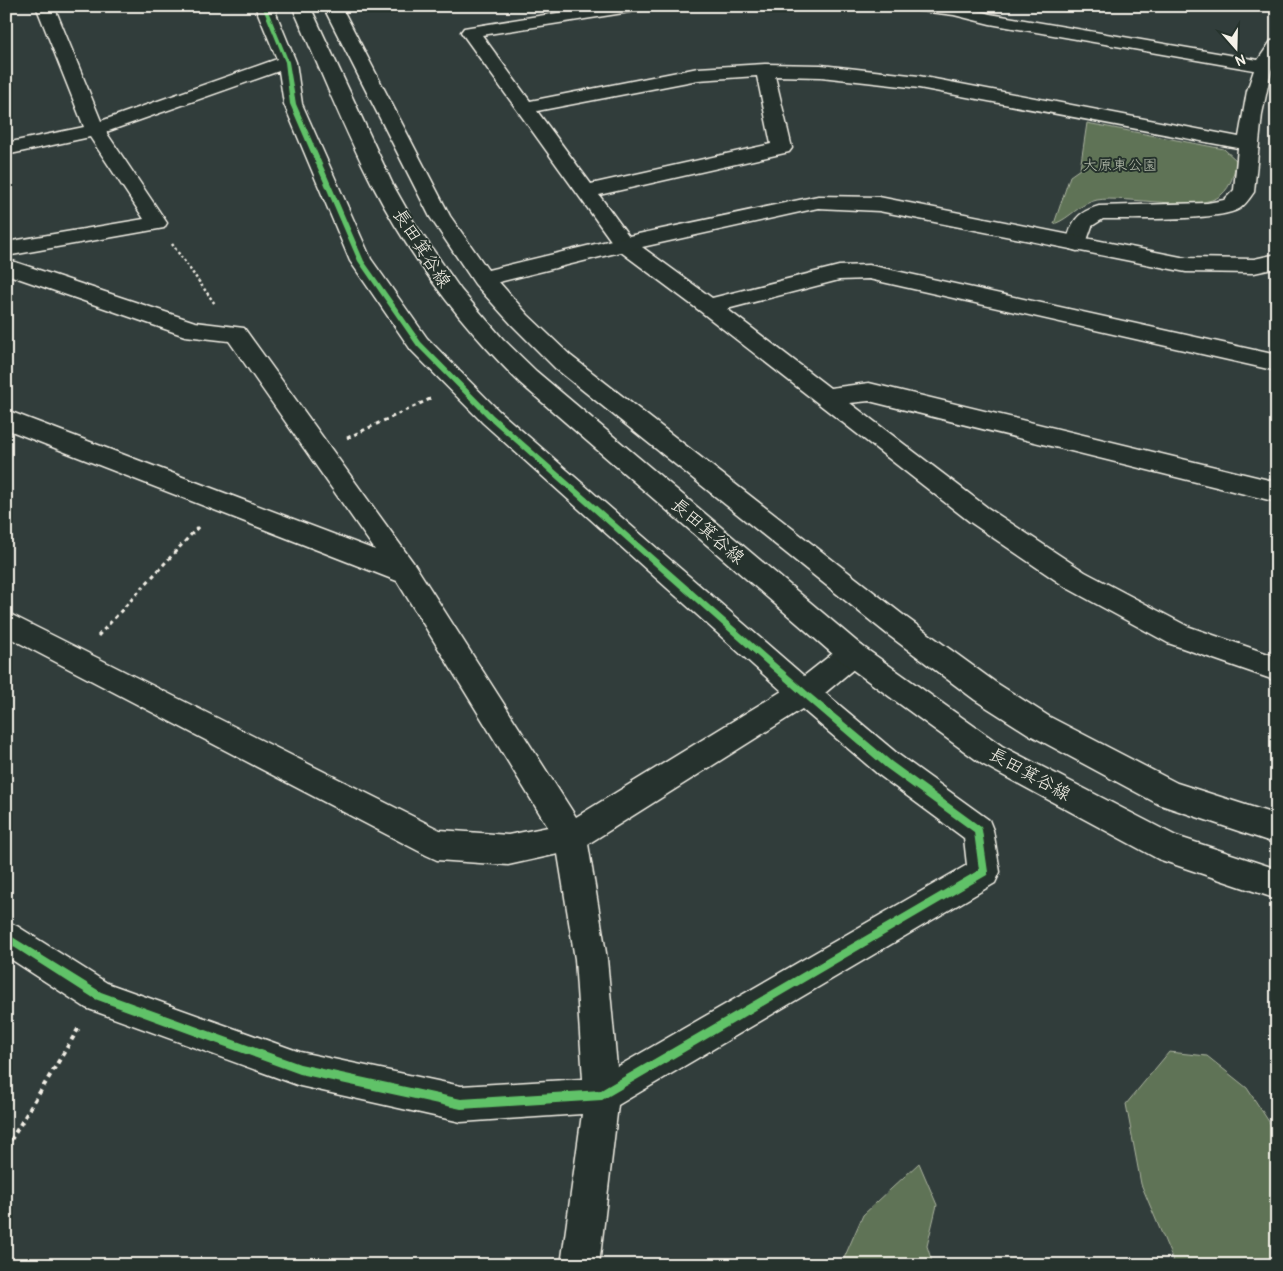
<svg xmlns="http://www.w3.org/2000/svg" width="1283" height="1271" font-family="Pangolin,'Klee One',sans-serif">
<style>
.green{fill:#5f7356;stroke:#aab29f}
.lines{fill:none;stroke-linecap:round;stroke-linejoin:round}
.street-casing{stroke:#f4f1e8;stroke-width:3}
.secondary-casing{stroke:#f4f1e8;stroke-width:3}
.path-far2{stroke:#f4f1e8;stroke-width:2.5;stroke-dasharray:2.5 2.5;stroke-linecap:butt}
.path-far1{stroke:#f4f1e8;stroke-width:3;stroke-dasharray:4 4;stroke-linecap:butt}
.path{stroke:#f4f1e8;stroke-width:4;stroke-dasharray:4.5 4.5;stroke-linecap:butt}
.street{fill:#26332d;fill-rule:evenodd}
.secondary{fill:#26332d;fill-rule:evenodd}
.cycleway-casing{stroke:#26332d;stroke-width:3}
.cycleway{fill:#61c268;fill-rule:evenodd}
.labels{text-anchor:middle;stroke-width:4;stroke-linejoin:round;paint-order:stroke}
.far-park-label{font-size:15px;fill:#b8bfae;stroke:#26332d}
.street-label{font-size:18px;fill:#f4f1e8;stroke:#26332d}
</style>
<rect width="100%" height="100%" fill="#313d3b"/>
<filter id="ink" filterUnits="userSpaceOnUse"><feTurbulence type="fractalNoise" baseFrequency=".02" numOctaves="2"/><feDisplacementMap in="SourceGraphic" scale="10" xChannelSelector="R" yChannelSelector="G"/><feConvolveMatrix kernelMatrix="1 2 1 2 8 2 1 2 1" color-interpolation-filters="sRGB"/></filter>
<g filter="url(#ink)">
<g class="green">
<path d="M 1087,123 L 1224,149 L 1237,161 C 1233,174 1232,186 1221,195 C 1202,213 1125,195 1097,200 C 1078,204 1071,218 1054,224 L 1070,176 L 1080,169 Z"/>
<polygon points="1169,1052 1207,1056 1247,1088 1277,1134 1277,1265 1175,1265 1141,1184 1126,1104"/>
<polygon points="919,1163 937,1205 927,1246 933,1265 841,1265 863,1215"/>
</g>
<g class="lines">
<defs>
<g id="street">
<path d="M 36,6 L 54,6 L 101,121 L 277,59 L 255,6 L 273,6 L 296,62 L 302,104 L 371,259 L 427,338 L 499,411 L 804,676 L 842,646 L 852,642 L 862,646 L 866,654 L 862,662 L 825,693 L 899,755 L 989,820 L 993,830 L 1000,872 L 995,883 L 618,1105 L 599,1265 L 561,1265 L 582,1114 L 461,1122 L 300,1086 L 86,1008 L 6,956 L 6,921 L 17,926 L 107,983 L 300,1052 L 461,1086 L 583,1079 L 575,959 L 558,854 L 508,865 L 437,860 L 426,855 L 6,636 L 6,612 L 440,830 L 508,835 L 548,827 L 397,581 L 6,429 L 6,410 L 375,550 L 229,341 L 185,336 L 6,274 L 6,259 L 195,322 L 244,328 L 415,565 L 576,817 L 782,691 L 483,423 L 411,350 L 350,261 L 284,104 L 279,71 L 106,132 L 167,223 L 164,228 L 6,256 L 6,242 L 144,219 L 90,137 L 6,155 L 6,143 L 84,127 ZM 802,709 L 879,775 L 964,838 L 967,865 L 617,1067 L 607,959 L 588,844 Z"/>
<path d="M 601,6 L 644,6 L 642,10 L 636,11 L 482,35 L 530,101 L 698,68 L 765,64 L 821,65 L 919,76 L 1239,137 L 1247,91 L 1254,70 L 990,24 L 954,15 L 912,10 L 910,6 L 973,6 L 972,9 L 990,14 L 1258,60 L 1271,41 L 1277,40 L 1277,58 L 1271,71 L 1262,114 L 1254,192 C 1250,198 1244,206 1239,209 C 1219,221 1130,219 1103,219 L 1092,226 L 1084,249 L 1077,251 L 1070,249 L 1066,244 C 1072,222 1075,213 1099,206 L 1207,203 L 1224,200 L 1234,190 L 1238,148 L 919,88 L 821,77 L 775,76 L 792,148 L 789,152 L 599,195 L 631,239 L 712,298 L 839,266 L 869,265 L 1277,355 L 1277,371 L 869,279 L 839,280 L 727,309 L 830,388 L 869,383 L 1277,482 L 1277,502 L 869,401 L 850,403 L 988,508 L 1085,572 L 1187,626 L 1277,657 L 1277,681 L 1168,643 L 1067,588 L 970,522 L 700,311 L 617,249 L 461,32 L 464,28 L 470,27 ZM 757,76 L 771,144 L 591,184 L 537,111 L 698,80 Z"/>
</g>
<g id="secondary">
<path d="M 292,6 L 310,6 L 393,185 L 415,224 L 461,290 L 503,339 L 536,371 L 862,646 L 1002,746 L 1176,836 L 1277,869 L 1277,899 L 1158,859 L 982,764 L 842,662 L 520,383 C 461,325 411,259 373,186 C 343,128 319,66 292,6 Z"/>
<polygon points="323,6 341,6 450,216 488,270 624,237 818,196 879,197 1186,258 1254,259 1277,254 1277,268 1254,273 1186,272 879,211 818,208 624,251 499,282 528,315 571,356 907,618 995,682 1050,717 1177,783 1277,815 1277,844 1158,804 1030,735 975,700 887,634 555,368 512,325 475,284 430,217"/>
</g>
</defs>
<use href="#street" class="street-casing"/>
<use href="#secondary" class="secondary-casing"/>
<polyline class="path-far2" points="172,244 215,304"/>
<g class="path-far1">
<polyline points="347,438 432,398"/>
<polyline points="98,636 199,526"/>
</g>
<polyline class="path" points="6,1148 80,1026"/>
<use href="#street" class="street"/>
<use href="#secondary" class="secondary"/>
<defs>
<polygon id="cycleway" points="262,6 266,6 289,62 296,104 364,261 421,342 493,415 807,691 892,762 981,827 982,830 988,872 987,875 602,1100 461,1109 300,1074 95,999 6,942 6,933 101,992 300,1064 461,1099 601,1090 979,870 974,832 886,768 801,695 489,419 417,346 358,261 290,104 285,62"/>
</defs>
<use href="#cycleway" class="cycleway-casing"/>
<use href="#cycleway" class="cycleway"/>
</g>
</g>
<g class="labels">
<g class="far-park-label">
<text x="1120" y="170">大原東公園</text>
</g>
<g class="street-label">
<text transform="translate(422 248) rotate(57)" y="6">長田箕谷線</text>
<text transform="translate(708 531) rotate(41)" y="6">長田箕谷線</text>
<text transform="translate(1030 774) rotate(29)" y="6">長田箕谷線</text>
</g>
</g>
<rect width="1283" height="1271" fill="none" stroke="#26332d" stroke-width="25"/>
<rect x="12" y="12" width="1258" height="1246" fill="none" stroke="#f4f1e8" stroke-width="2" filter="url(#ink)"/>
<g transform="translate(1236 48) rotate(160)" stroke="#26332d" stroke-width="4" paint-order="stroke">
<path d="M0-4L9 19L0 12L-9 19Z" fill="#f4f1e8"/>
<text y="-8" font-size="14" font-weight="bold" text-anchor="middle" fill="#f4f1e8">N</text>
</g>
</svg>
